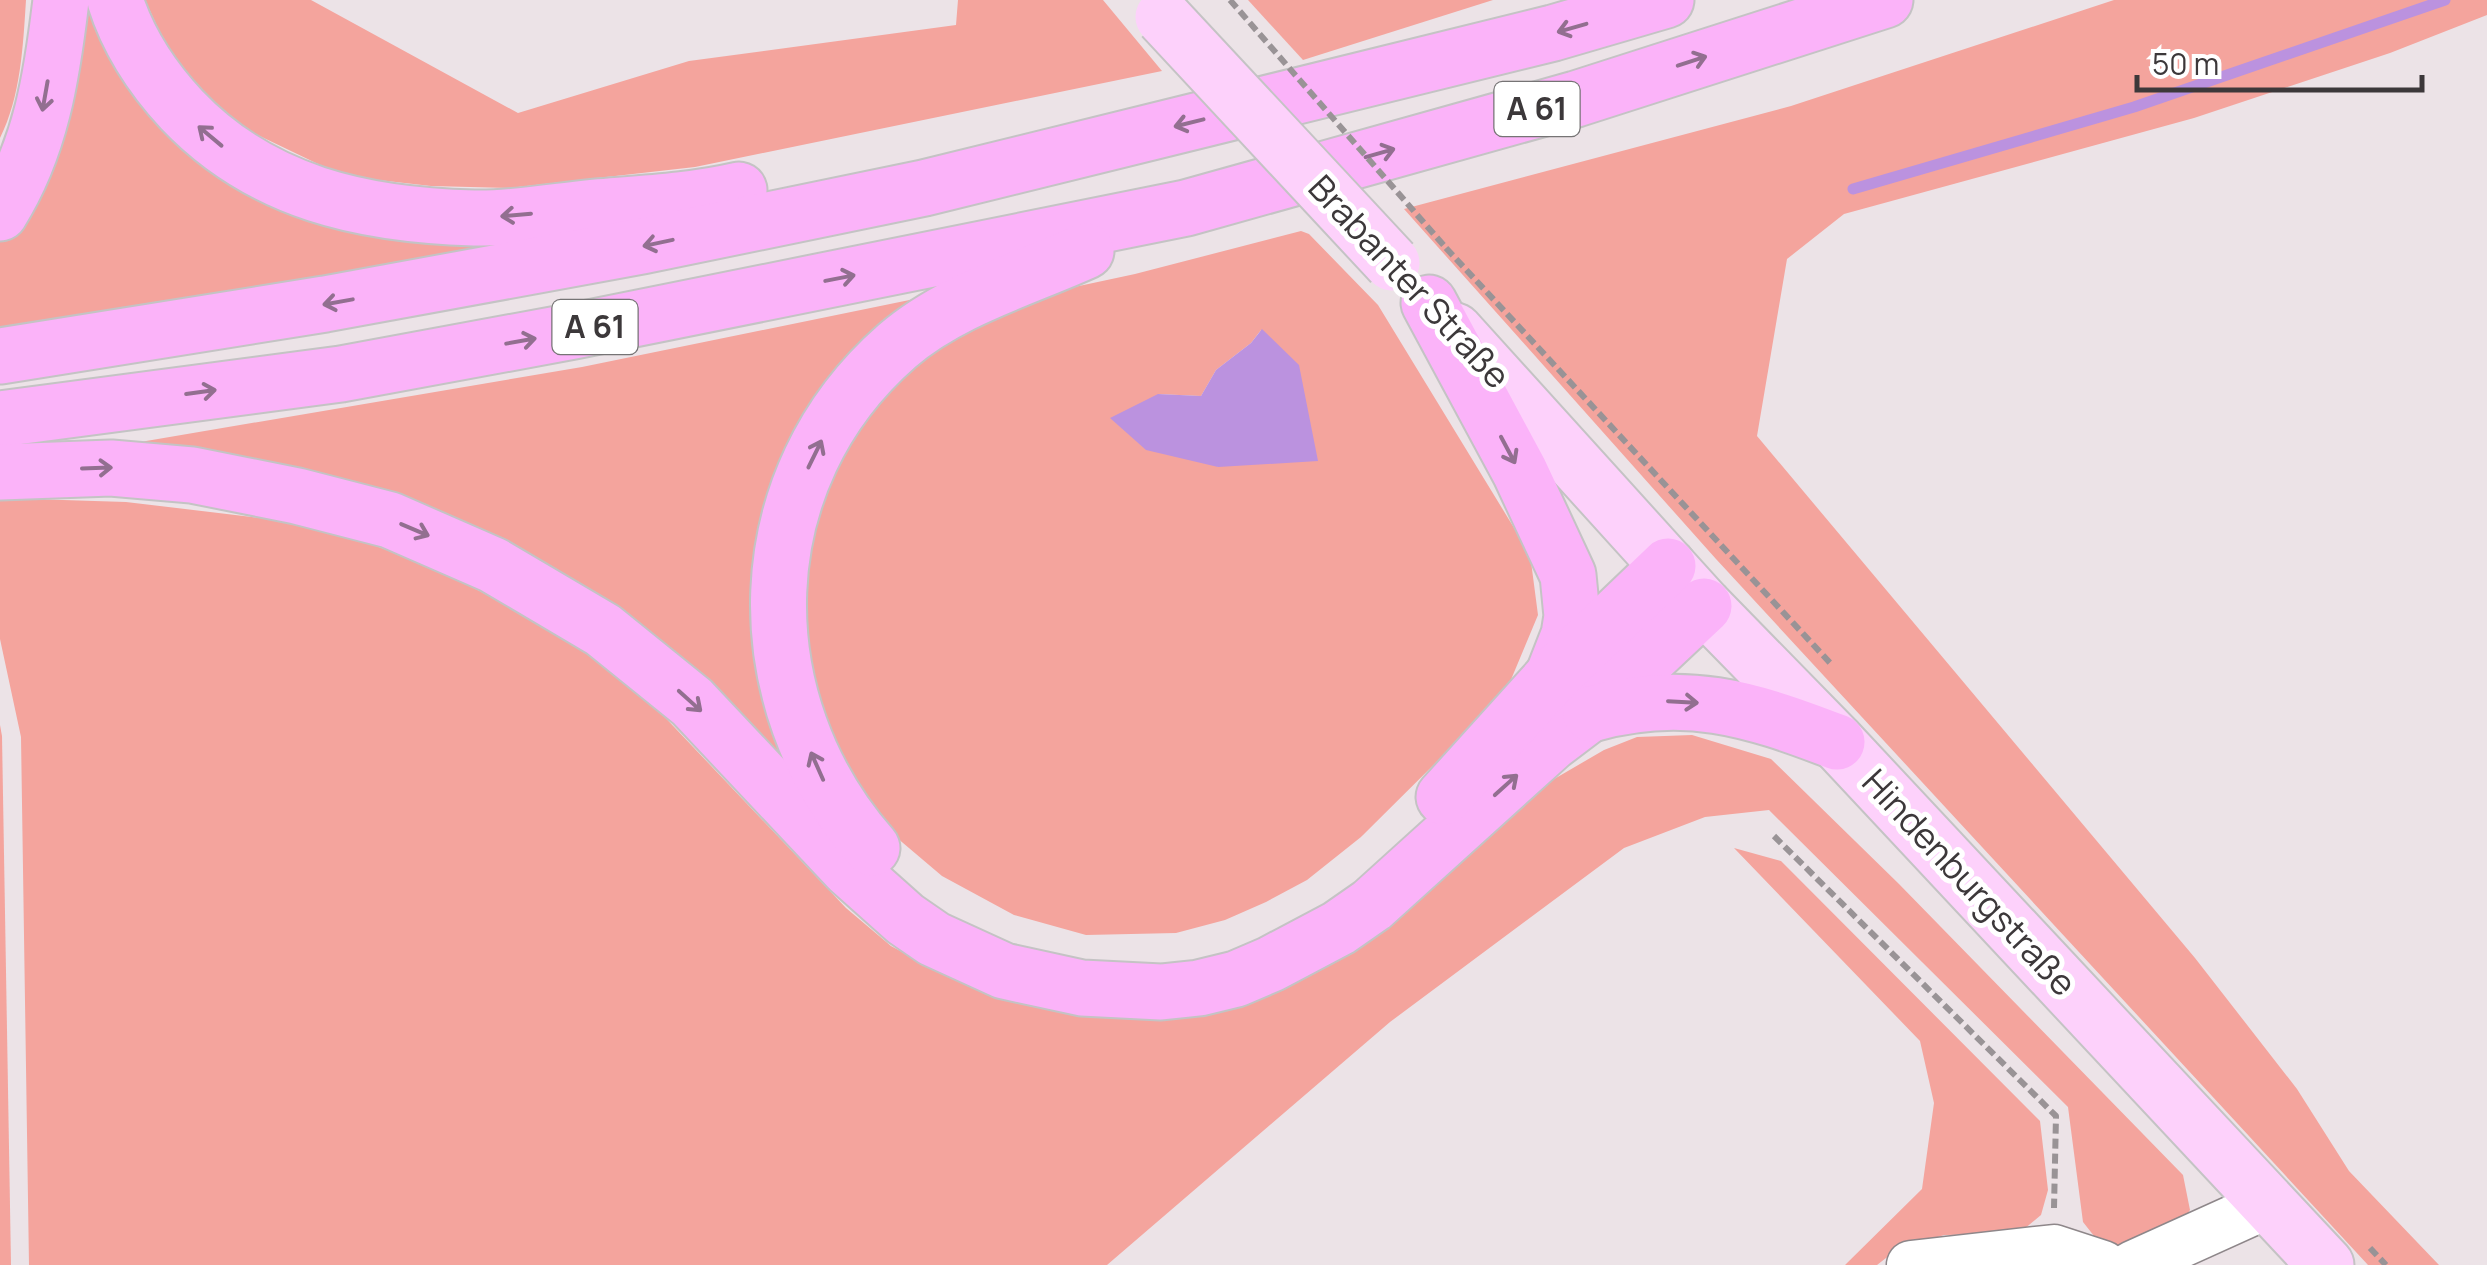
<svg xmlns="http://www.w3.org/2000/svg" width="2487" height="1265" font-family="Manrope,sans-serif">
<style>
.green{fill:#f4a49d;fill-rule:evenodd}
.water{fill:#bb92df}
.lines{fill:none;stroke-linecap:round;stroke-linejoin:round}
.stream{stroke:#bb92df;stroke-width:11}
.minor-casing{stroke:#8e878a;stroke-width:51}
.major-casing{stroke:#c4c3c4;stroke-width:59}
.highway-casing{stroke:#c4c3c4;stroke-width:59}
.path{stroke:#999396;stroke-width:6;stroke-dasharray:10 5;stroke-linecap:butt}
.minor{stroke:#fff;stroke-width:48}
.major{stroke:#fdd1fb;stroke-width:55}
.highway{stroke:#fbb3f9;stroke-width:55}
.major-bridge-casing{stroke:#c4c3c4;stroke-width:59;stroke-linecap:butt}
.path-bridge{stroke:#999396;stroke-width:6;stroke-dasharray:10 5;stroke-linecap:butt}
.major-bridge{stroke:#fdd1fb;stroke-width:55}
.oneway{stroke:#926f90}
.labels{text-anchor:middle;stroke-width:10;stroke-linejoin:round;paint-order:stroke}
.shield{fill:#fff;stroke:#767475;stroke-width:2.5}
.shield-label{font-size:32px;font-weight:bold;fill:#3c383a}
.street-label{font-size:35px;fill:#3c383a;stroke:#fff}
</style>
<rect width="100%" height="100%" fill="#ece3e7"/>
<g class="green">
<path d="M 0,0 L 26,0 C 23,46 21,96 0,138 Z"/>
<polygon points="74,0 102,0 195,143 522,241 235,298 0,333 0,231"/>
<polygon points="145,0 311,0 518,113 689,61 956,25 958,0 1103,0 1162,71 695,167 509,188 431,186 343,176 239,126 174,63"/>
<polygon points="1248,0 1493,0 1303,60"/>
<polygon points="2114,0 2487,0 2487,15 2390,53 2194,118 1844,214 1787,259 1757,436 2195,958 2297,1089 2349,1171 2439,1265 2368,1265 1716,559 1404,209 1791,106"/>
<path d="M 1301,231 L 1309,234 L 1378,305 L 1530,554 L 1538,615 L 1505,694 L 1361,837 L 1307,880 L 1266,902 L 1225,920 L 1176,933 L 1086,935 L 1014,915 L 942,876 L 883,826 L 829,734 L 799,632 L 817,505 L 851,439 L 902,371 L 962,333 L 1051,292 L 1135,274 ZM 1261,330 L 1218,467 L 1158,394 L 1201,396 L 1216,370 L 1251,343 Z"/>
<polygon points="929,296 768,533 816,803 534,569 111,447 582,367"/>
<polygon points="0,498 126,502 278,520 357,539 433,567 563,634 658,710 846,908 891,946 945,975 1056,1012 1177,1016 1537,789 1604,750 1637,737 1692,735 1771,759 1899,884 2183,1175 2190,1210 2172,1237 2124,1251 2098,1241 2083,1222 2068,1107 1769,810 1705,817 1624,848 1390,1022 1107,1265 29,1265 21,737 0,639"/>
<polygon points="0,725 2,736 11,1265 0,1265"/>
<polygon points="1734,848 1781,861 2040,1121 2048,1190 2041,1215 2023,1230 2006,1234 1944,1235 1895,1251 1877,1265 1845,1265 1922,1189 1934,1103 1920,1041"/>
</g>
<polygon class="water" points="1262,329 1299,365 1318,461 1218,467 1146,450 1110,418 1158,394 1201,396 1216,370 1251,343"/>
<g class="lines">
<polyline class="stream" points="1853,189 2134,107 2445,0"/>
<defs>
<g id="minor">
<polyline points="1911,1265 2054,1249 2103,1265"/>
<polyline points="2133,1265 2268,1204"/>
</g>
<polyline id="major" points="1455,331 1704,606 1837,742 2326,1265"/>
<g id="highway">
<path d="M 115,0 C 128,41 153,79 182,110 C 261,193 363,215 474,218 C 514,219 555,211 595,207 C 644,203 691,201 739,190"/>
<path d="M 0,213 C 41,148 52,76 61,0"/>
<polyline points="1429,303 1520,472 1568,575 1572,616 1569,635 1553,676"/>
<polyline points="0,356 325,304 642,246 924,188 1553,33 1666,0"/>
<polyline points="0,419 341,374 574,331 1186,208 1576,99 1885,0"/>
<polyline points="0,472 111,468 192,475 297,496 390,520 493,565 603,630 692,702 849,869 905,919 934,939 1004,971 1082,988 1161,992 1199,988 1236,979 1271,964 1339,928 1372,905 1551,743 1588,715 1704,606"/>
<path d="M 1591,714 C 1684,688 1749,708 1837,742"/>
<polyline points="1444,797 1553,676 1668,566"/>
<path d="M 872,848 C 742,700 745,479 897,346 C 950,300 1024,279 1086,251"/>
</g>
</defs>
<use href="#minor" class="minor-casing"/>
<use href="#major" class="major-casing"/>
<use href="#highway" class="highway-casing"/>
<g class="path">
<polyline points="1446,248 1832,665"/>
<polyline points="1774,836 2056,1116 2054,1208"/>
<polyline points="2370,1248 2386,1265"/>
</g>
<use href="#minor" class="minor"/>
<use href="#major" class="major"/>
<use href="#highway" class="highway"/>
<defs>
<polyline id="major-bridge" points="1163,17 1392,263"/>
</defs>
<use href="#major-bridge" class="major-bridge-casing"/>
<polyline class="path-bridge" points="1230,0 1446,248"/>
<use href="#major-bridge" class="major-bridge"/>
</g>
<defs><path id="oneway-shaft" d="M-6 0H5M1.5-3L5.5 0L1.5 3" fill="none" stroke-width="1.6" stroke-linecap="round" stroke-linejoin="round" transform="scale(2.5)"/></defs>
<g class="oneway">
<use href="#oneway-shaft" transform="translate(1572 28) rotate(164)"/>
<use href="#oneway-shaft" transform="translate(1692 61) rotate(-18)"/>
<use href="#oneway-shaft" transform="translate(45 96) rotate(100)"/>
<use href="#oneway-shaft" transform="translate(1189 123) rotate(166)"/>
<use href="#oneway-shaft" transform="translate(210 136) rotate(-140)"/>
<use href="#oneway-shaft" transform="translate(1380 153) rotate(-16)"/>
<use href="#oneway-shaft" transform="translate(516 215) rotate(175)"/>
<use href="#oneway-shaft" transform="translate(658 243) rotate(168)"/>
<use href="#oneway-shaft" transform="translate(840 278) rotate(-11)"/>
<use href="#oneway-shaft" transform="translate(338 302) rotate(170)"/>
<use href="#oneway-shaft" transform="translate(521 341) rotate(-10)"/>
<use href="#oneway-shaft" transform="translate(201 392) rotate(-8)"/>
<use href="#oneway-shaft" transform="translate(1508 450) rotate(62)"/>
<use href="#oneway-shaft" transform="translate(815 454) rotate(-64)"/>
<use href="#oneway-shaft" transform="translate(97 468) rotate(-2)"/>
<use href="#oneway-shaft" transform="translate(415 530) rotate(23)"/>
<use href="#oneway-shaft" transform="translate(690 701) rotate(42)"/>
<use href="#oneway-shaft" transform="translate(1683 702) rotate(3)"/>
<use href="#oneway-shaft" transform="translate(817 766) rotate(-114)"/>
<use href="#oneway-shaft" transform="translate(1506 785) rotate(-42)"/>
</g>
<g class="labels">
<g class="shield">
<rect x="1494.5" y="82" width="85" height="54" rx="8"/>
<rect x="552.5" y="300" width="85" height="54" rx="8"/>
</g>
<g class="shield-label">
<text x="1537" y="120">A 61</text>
<text x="595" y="338">A 61</text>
</g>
<g class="street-label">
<text transform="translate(1409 282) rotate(47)" y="12">Brabanter Straße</text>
<text transform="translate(1969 883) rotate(47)" y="12">Hindenburgstraße</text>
</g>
</g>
<path d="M2137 75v15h285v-15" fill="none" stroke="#3c383a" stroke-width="5"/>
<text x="2152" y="75" font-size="30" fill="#3c383a" stroke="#ffffff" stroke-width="8" paint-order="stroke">50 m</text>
</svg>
